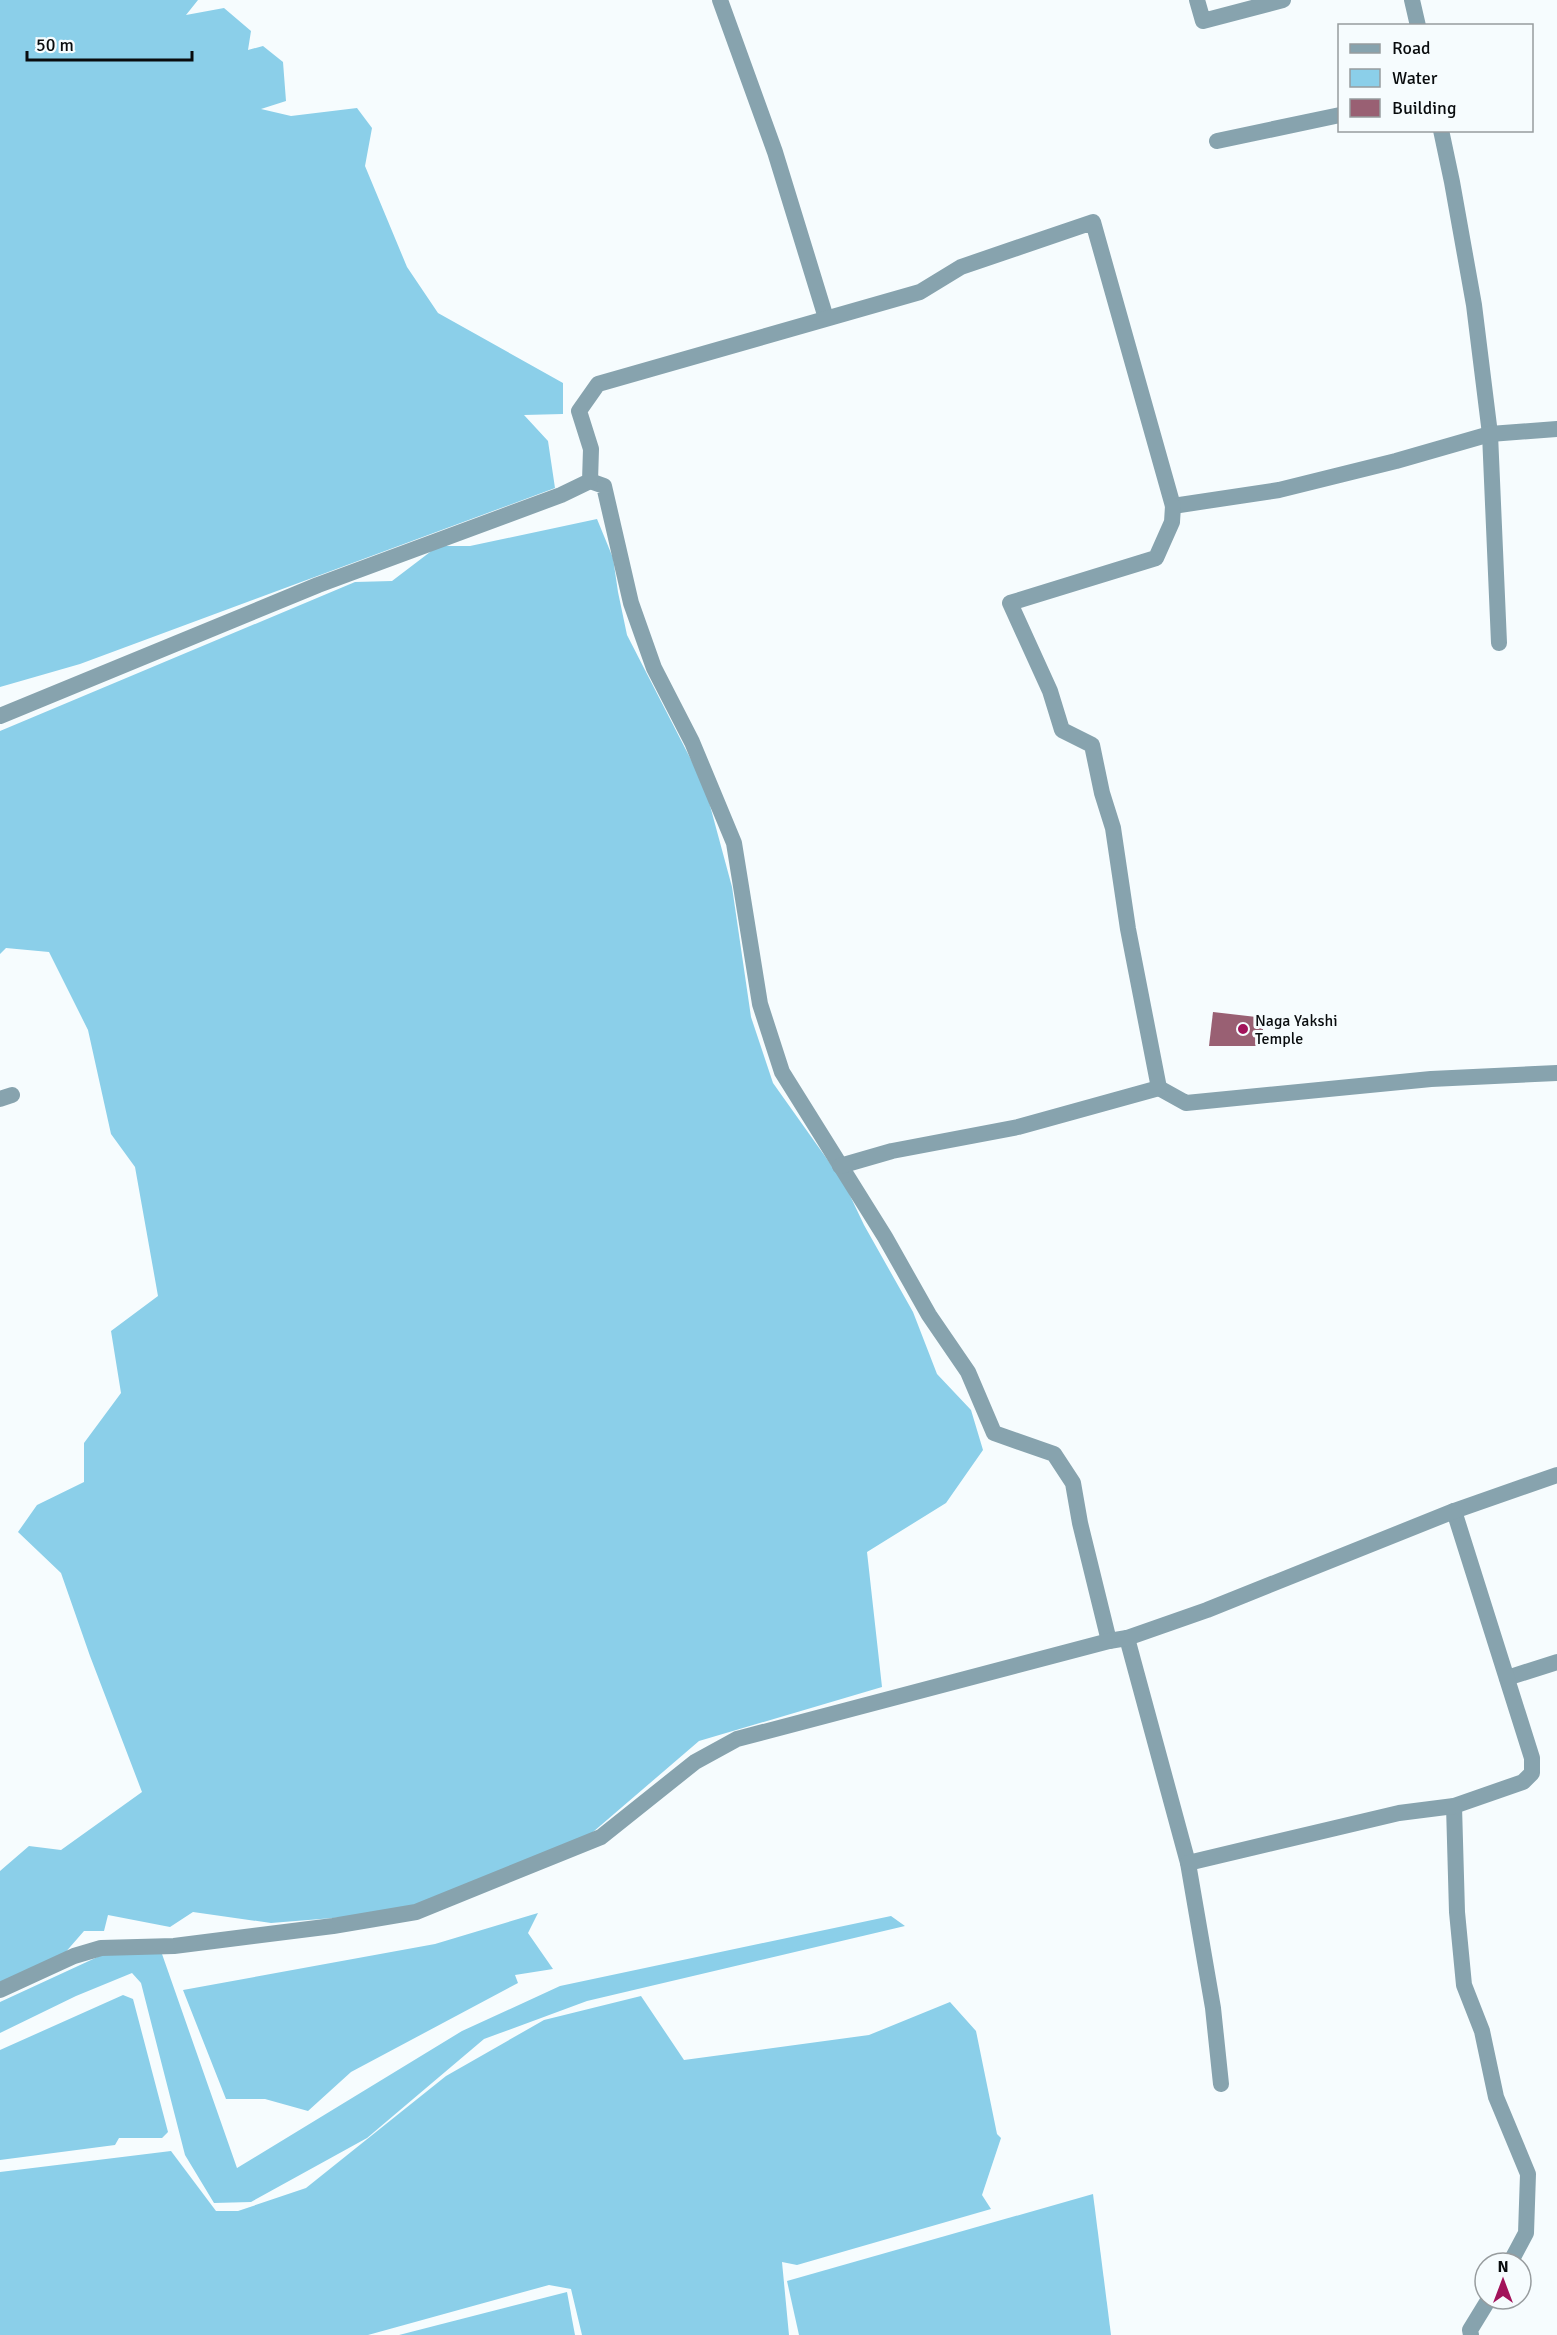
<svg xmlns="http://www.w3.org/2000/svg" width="1557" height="2335" font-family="Signika,sans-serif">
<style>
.water{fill:#8bcfe9}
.building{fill:#996073}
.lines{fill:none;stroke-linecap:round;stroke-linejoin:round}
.minor{stroke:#87a3ae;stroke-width:16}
.poi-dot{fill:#a2135a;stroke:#f6fcfe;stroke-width:2}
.labels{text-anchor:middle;stroke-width:6;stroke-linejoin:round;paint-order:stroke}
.poi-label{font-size:16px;fill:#090c0e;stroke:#f6fcfe;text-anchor:start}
</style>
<rect width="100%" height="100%" fill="#f6fcfe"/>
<g class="water">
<polygon points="0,0 198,0 186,15 224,8 251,31 248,50 263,46 283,62 286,101 261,109 291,116 357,108 372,128 365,166 407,267 438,313 563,383 563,414 524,415 548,441 555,488 80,664 0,687"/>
<polygon points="597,519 613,558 618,592 627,635 705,787 732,887 751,1017 773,1083 844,1183 864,1225 913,1312 937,1374 971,1410 983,1450 946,1503 867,1552 882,1687 699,1741 586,1838 407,1912 271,1923 193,1912 170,1927 108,1915 104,1931 84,1931 57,1962 0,1982 0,1871 29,1846 61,1850 142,1792 90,1656 61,1573 18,1532 37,1505 84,1482 84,1443 121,1393 111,1331 158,1296 135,1167 111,1134 88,1030 49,952 6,948 0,954 0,731 355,582 392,581 438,546 470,546"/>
<polygon points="538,1913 528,1933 553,1969 515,1975 518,1983 351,2072 308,2111 265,2099 226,2099 183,1990 435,1944"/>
<polygon points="891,1916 905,1926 587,2001 484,2039 367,2138 251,2202 214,2203 185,2155 141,1983 132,1973 76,1996 0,2033 0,2002 104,1954 162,1954 237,2168 462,2031 560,1986"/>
<polygon points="123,1995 133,1999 168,2132 162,2138 119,2138 115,2145 0,2160 0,2050"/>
<polygon points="641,1996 684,2060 869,2035 950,2002 976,2031 997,2134 1001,2138 982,2195 991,2209 797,2265 782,2262 789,2335 582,2335 571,2289 549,2285 368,2335 0,2335 0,2172 171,2151 216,2211 238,2211 306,2188 446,2076 544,2020"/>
<polygon points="1093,2194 1111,2335 799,2335 787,2281"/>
<polygon points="567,2292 575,2335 399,2335"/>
</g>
<polygon class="building" points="1213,1012 1265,1018 1260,1046 1209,1046"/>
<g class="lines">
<g class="minor">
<polyline points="720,0 775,152 826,318"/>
<polyline points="1197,0 1203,21 1283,0"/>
<polyline points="1412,0 1418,26"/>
<polyline points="1441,130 1452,182 1474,305 1490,434 1499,643"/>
<polyline points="1217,141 1340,115"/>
<polyline points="590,481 604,486 631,603 654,668 692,742 734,843 760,1004 782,1072 885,1237 929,1315 968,1372 994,1433 1054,1454 1073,1483 1080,1523 1109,1641"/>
<polyline points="0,716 318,585 561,495 590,481 591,449 579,411 598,384 920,292 961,267 1093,222 1173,506 1279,490 1396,461 1490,434 1557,429"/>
<polyline points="1159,1088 1186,1103 1431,1079 1557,1073"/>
<polyline points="0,1099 12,1095"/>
<polyline points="840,1166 892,1151 1018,1127 1159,1088 1128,929 1113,828 1102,793 1092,745 1062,730 1050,691 1010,603 1156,558 1172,522 1173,506"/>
<polyline points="1127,1638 1188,1863 1213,2008 1221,2084"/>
<polyline points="1507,1678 1557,1662"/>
<polyline points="1454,1806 1457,1912 1464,1985 1482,2031 1496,2097 1528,2174 1526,2233 1510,2263"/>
<polyline points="1188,1863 1399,1813 1454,1806 1523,1782 1532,1773 1532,1758 1454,1511"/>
<polyline points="0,1990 74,1956 101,1948 174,1946 333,1926 416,1912 601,1837 695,1762 737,1739 1109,1641 1127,1638 1207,1610 1454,1511 1557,1475"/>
<polyline points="1471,2335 1470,2330 1489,2299"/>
</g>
</g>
<circle class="poi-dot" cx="1243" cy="1029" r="6"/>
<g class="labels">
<g class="poi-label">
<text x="1255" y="1026">Naga Yakshi<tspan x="1255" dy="18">Temple</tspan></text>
</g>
</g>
<rect x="1338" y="24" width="195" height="108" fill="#f6fcfe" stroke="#979c9e" stroke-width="1.5"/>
<rect x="1350" y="44" width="30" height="9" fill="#87a3ae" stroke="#979c9e" stroke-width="1.5"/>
<text x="1392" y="54" font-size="18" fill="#090c0e">Road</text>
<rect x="1350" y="69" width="30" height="18" fill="#8bcfe9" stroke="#979c9e" stroke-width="1.5"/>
<text x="1392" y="84" font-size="18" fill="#090c0e">Water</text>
<rect x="1350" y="99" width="30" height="18" fill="#996073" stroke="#979c9e" stroke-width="1.5"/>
<text x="1392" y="114" font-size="18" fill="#090c0e">Building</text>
<g transform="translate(1503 2281)"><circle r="28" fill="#f6fcfe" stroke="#979c9e" stroke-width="1.5"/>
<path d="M0-4.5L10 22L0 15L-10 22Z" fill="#a2135a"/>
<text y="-9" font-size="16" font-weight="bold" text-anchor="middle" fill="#090c0e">N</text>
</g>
<path d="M27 51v9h165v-9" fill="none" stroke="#090c0e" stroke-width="3"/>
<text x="36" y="51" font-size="18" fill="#090c0e" stroke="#f6fcfe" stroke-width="4.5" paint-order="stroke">50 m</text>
</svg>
